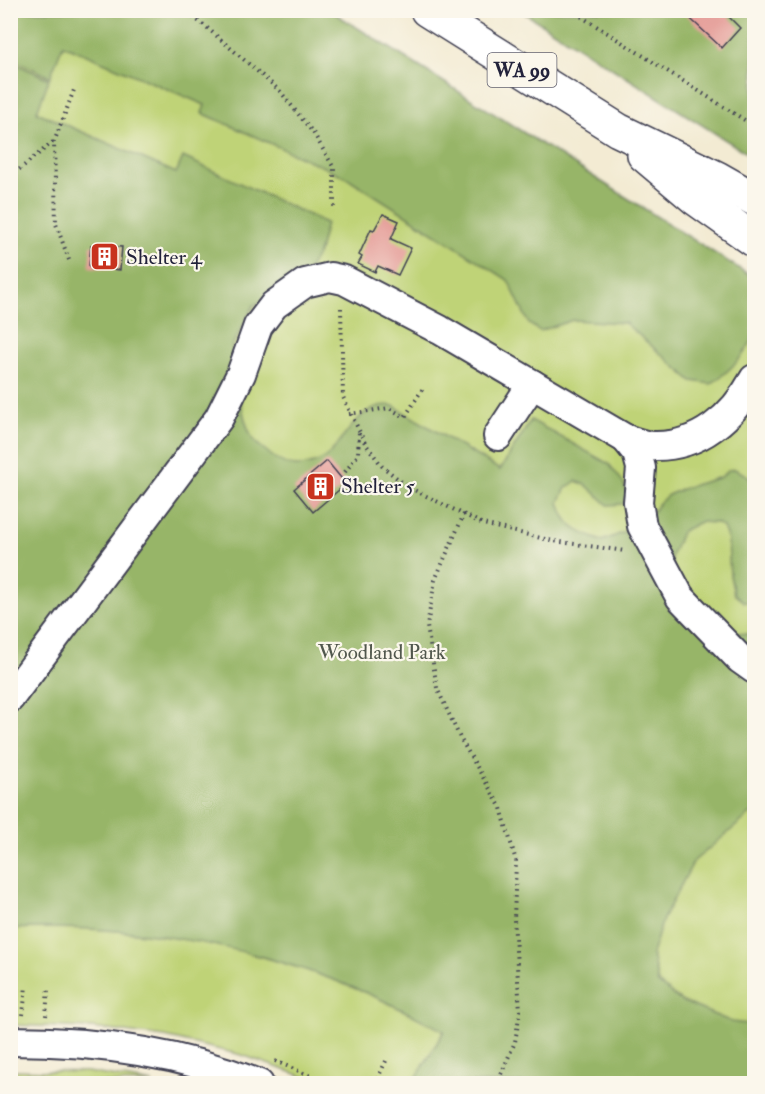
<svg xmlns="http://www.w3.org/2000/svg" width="765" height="1094" font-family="'IM FELL Double Pica',serif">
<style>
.green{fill:#bfd377;stroke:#707a59;stroke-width:1.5}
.forest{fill:#97b568;stroke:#5c6c52;stroke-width:1.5}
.building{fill:#e59e99}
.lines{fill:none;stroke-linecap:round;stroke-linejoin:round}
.minor-casing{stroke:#414052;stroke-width:32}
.highway-casing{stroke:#414052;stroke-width:36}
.path{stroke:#414052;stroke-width:4;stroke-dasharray:1.5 4.5;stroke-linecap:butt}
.minor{stroke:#fff;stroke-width:28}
.highway{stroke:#fff;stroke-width:33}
.labels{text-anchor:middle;stroke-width:4.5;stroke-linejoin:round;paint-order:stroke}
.shield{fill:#fbf7ec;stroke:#636270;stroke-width:1.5}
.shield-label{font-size:20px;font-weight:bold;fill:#22223b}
.poi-label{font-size:21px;fill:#22223b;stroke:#fbf7ec;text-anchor:start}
.park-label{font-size:21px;fill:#51574d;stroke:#fbf7ec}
</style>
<rect width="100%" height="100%" fill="#fbf7ec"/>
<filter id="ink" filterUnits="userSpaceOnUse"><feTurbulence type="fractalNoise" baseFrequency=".0167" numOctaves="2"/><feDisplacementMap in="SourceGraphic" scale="12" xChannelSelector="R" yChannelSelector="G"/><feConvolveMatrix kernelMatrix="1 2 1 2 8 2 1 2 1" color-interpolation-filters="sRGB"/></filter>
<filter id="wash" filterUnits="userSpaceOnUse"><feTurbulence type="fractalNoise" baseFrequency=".008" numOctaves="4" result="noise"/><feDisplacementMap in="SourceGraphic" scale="24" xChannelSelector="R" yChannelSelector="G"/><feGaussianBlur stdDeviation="1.35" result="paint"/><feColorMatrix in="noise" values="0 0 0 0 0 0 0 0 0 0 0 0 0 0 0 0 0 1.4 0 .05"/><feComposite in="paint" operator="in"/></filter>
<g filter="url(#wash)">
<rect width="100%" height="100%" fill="#f3ebd3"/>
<g class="green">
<polygon points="11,11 331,11 754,278 754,1083 322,1083 242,1055 165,1037 92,1028 11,1025"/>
<polygon points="11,1070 87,1072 153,1083 11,1083"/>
</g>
<g class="forest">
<path d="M 13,11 L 331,11 L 754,278 C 755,292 758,323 754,335 C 746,356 729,371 711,384 L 692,381 L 625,323 L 573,320 L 540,331 L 529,324 L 508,280 L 346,177 L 202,113 L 205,105 L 63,45 L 50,77 L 11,58 L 11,17 Z"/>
<polygon points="521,11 754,11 754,158"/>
<path d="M 10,61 L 49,79 L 37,112 L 176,173 L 183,157 L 326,223 L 319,251 L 304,278 L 254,305 L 232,346 C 236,370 241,422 254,441 C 259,446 267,451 272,456 C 280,462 287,466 297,466 C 306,466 321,462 327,456 C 347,438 361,399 394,406 L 500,470 L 531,420 L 609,464 L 623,482 L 628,495 L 623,504 L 608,505 L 586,485 L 576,481 L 566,488 L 559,502 C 566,528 578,532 602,541 L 645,524 L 658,504 L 668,495 L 687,487 L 721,477 L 728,470 L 735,469 L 748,476 L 754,486 L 754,603 L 744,602 L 734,594 L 730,576 L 728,540 L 723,527 L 716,523 L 700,522 L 682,531 L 671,557 L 673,571 L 730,632 L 754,635 L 754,811 L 694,861 L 663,919 L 652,954 L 658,983 L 681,1001 L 732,1022 L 754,1025 L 754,1083 L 413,1083 L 444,1031 C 420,1019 396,1006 371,995 C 258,946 133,923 11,929 Z"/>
</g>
<g id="blocks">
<g class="building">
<polygon points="681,10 722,10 740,28 722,48"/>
<polygon points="383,214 399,221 391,239 411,248 398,275 378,266 375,272 358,264 362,257 359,255 371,229 374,230"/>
<polygon points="91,245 122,247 120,270 89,267"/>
<polygon points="327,461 346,484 313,512 294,489"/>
</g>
</g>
</g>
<g filter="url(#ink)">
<use href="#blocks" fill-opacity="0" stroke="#414052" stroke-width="1.5"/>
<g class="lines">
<defs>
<g id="minor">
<polyline points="498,436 532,384"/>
<polyline points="626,439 637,453 641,468 638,502 642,526 680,597 740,659 754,669"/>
<path d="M 10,698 L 219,418 L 241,374 L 258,326 L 274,305 L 305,283 L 330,277 L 344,280 L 440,330 L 626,439 C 635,442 645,446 654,446 C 699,447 733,417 754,379"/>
<path d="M 10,1041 C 94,1041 182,1053 259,1084"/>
</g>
<g id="highway">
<polyline points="427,10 618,130 717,178 754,199"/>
<polyline points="644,155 695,198 754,240"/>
</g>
</defs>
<use href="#minor" class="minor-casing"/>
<use href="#highway" class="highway-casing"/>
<g class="path">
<polyline points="183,10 204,25 280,91 314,134 334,168 334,207"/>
<polyline points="571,10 754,126"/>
<polyline points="10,177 53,142"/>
<polyline points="69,260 56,224 54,142 74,90"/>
<polyline points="341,308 343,397 365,443 382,466 408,487 483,524 553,541 625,551"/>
<polyline points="349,414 389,408 405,417 423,388"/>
<polyline points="345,472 358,455 359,432"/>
<polyline points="464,514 435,580 427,626 437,688 460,738 501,808 516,861 514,920 520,1011 515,1042 499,1079 495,1084"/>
<polyline points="23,1015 26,986"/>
<polyline points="46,1016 48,988"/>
<polyline points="275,1061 330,1084"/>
<polyline points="375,1084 386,1061"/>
</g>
<use href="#minor" class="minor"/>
<use href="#highway" class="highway"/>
</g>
</g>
<defs>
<symbol id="building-square" viewBox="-11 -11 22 22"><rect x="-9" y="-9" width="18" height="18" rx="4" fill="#c8321e" stroke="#fbf7ec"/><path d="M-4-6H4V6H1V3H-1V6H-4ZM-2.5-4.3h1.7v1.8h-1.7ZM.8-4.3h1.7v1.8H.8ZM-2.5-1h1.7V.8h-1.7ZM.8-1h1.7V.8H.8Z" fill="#fff"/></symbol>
</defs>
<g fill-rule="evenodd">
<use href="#building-square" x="88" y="240" width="33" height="33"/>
<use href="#building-square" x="304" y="470" width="33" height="33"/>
</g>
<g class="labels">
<rect class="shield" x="487.5" y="53" width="69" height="34" rx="4.5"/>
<g class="shield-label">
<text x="522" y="77">WA 99</text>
</g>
<g class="poi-label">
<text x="126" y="264">Shelter 4</text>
<text x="341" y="493">Shelter 5</text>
</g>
<g class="park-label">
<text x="382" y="659">Woodland Park</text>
</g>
</g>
<rect width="765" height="1094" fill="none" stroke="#fbf7ec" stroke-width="36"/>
</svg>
